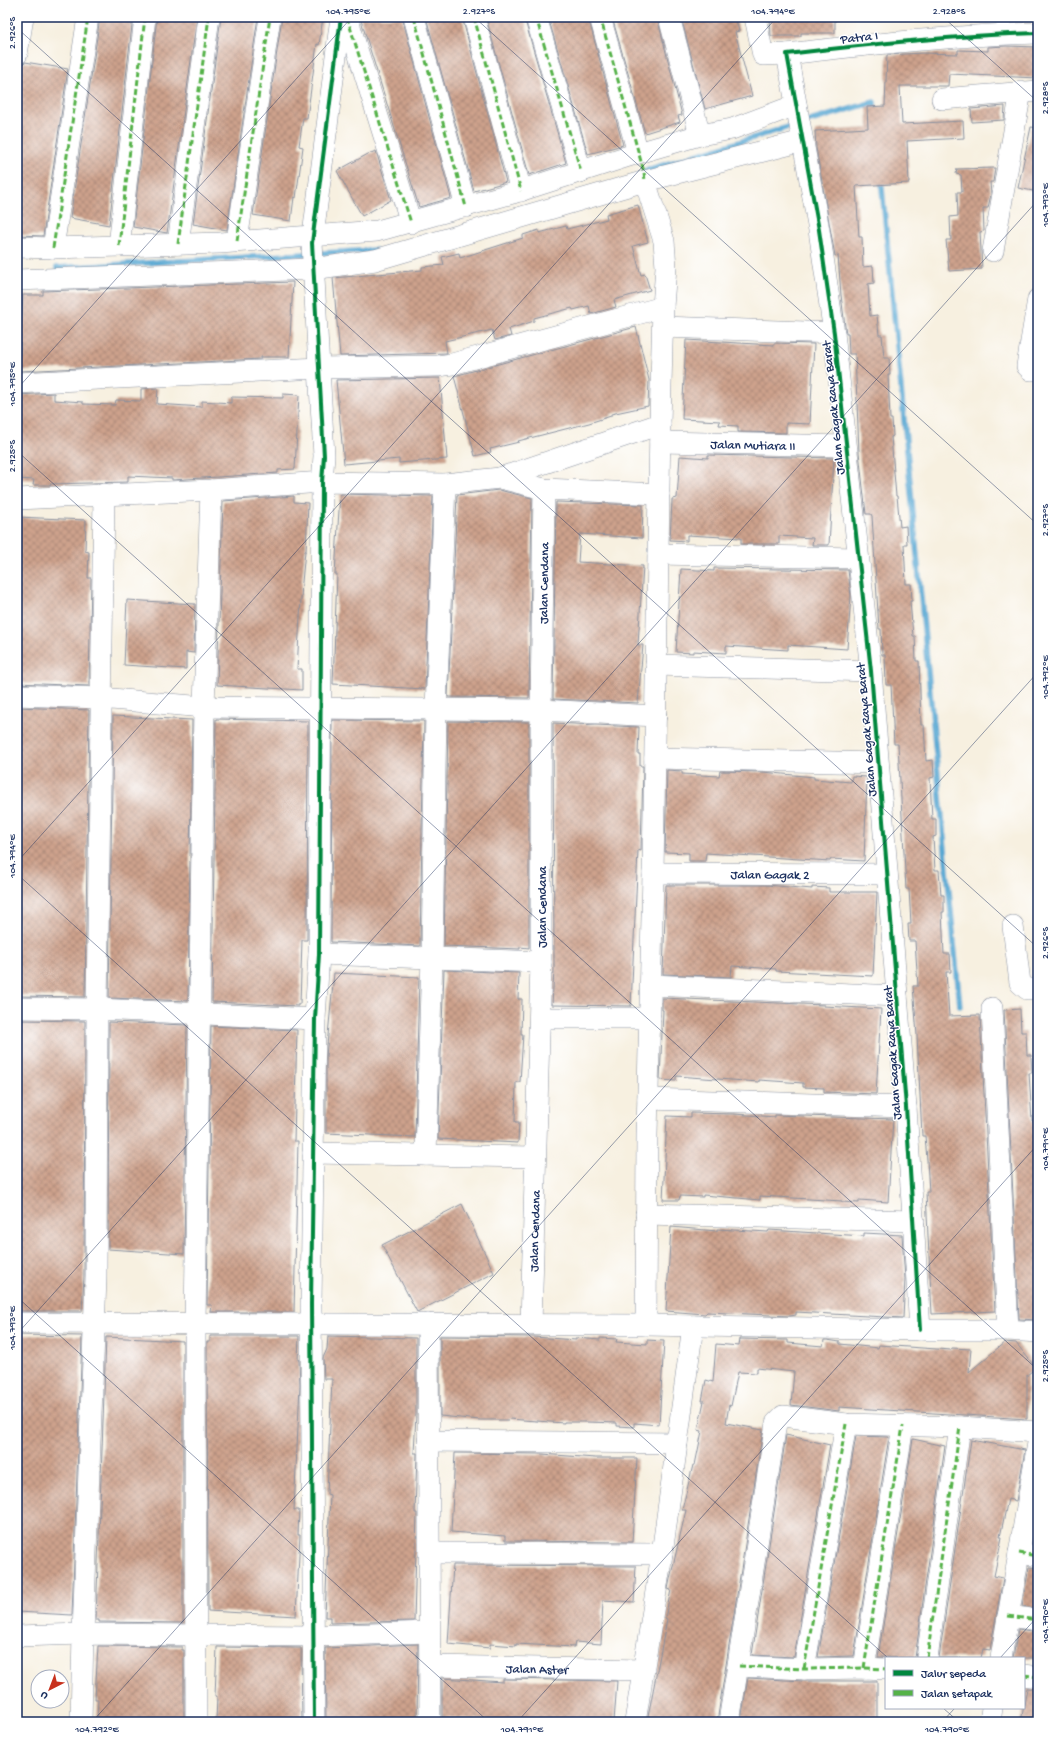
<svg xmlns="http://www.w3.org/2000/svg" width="1055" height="1739" font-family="'Gochi Hand',sans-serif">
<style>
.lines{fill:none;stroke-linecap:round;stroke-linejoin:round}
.stream{stroke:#58a7d2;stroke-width:5.5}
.building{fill:url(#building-cross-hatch)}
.minor-casing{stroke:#89909f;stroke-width:22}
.minor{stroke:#fff;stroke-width:21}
.quiet{stroke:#55b248;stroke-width:3;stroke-dasharray:6 3;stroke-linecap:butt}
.cycleway-casing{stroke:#fff;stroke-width:6}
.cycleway{stroke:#00873e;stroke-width:4}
.ticks{fill:none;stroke:#1b2f5e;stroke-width:1;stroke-opacity:0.45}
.labels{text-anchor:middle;stroke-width:3;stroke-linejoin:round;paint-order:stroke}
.street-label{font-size:13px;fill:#1b2f5e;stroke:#fff}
.neatline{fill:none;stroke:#1b2f5e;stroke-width:1.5}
.ticks-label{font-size:10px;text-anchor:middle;fill:#1b2f5e}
</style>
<defs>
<pattern id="building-cross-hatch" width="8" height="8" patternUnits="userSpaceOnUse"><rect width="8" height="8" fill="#cea28c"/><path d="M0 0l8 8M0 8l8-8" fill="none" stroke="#a68476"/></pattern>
</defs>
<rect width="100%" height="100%" fill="#fff"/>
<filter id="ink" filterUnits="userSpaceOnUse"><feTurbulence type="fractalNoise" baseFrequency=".025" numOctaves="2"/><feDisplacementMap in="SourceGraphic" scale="8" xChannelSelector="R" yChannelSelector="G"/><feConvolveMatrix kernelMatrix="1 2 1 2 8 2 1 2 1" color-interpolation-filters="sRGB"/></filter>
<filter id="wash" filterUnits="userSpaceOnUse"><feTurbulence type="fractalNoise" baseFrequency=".012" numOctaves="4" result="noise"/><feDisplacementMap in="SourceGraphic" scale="16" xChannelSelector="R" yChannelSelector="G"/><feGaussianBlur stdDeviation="0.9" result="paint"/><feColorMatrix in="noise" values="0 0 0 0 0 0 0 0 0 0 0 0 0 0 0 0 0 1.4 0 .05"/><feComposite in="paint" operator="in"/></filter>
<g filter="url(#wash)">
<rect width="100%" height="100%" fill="#f7f0e0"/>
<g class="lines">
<g class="stream">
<polyline points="803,123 874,102 875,114"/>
<polyline points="644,171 795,125"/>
<polyline points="881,178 960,1006"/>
<polyline points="57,268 375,250"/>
</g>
</g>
<g id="blocks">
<g class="building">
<polygon points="100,17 133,17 109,225 70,218"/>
<polygon points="157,17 197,17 167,233 133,227"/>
<polygon points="221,17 258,17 227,230 193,224"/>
<polygon points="282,17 323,17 319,45 317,44 307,118 303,118 299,146 303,147 296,198 294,197 291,221 253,215"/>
<polygon points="360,17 402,17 451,198 419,207"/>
<polygon points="426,17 462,17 506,182 474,191"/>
<polygon points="486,17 524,17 566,163 529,175"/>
<polygon points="548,17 588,17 623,145 588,154"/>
<polygon points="612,17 657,17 682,115 678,116 680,122 645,133"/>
<polygon points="681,17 735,17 739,31 735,32 752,96 705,109"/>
<polygon points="770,17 835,17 835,33 801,33 801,36 771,36"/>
<polygon points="1006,46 1038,47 1038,78 949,74 948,86 900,86 902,124 963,121 964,138 907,141 909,183 856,186 859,237 862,237 863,267 873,266 874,283 868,284 870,316 877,315 879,335 882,335 884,358 889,358 890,375 888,375 890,419 892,419 893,436 891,437 896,496 897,496 900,527 906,526 907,544 904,544 906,584 911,584 912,601 910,601 913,636 915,636 916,661 919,661 921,725 924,725 926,761 933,760 934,777 930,778 932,819 936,819 936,836 933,837 935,870 939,870 941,895 944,895 944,912 942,912 944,954 950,954 951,972 946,972 949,1016 980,1015 995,1311 932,1314 928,1236 926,1192 929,1192 927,1160 925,1136 922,1136 917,1035 913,986 918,986 915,941 909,941 908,924 911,924 909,889 906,889 898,744 894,744 891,685 886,685 885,655 882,655 881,629 879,629 872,516 871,514 866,514 859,452 855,354 849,354 848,334 846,334 841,295 838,255 835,256 816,148 815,131 868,128 867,107 885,106 887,55 923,53 958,54 958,50 988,51 988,47"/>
<polygon points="25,62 68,69 43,236 17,235 17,86 19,86 22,65"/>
<polygon points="1005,106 1004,120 972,122 971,109"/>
<polygon points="1031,127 1038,128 1038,192 1018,188"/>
<polygon points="376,151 391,200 362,216 337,171 368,154"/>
<polygon points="995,168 993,182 990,182 991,194 988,208 983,208 984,231 980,232 982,269 949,271 946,240 951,240 950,217 958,216 957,192 962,192 961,175 956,174 957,169"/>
<polygon points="638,205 648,242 633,246 641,275 645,274 650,290 614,300 616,307 591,314 589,306 573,310 572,308 534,318 534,321 509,329 511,336 495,340 492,330 445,341 447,353 340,356 333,278 422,270 422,267 444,265 442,257 459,253 460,258 523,238 523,235 539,230 539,233 566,226 567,229 607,219 606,214"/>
<polygon points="293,282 289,357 261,357 261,359 19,371 23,295 43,295 43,291"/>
<polygon points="636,327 649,380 648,406 611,414 611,416 589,423 518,441 519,442 490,449 491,452 475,456 454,376"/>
<polygon points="686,340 774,345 774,343 814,344 810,424 786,423 786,433 738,432 738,426 719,425 720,421 682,419"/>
<polygon points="440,378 447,459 399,463 399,459 344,464 336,380"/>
<polygon points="158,388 157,404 202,407 202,401 231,403 231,397 283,398 283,394 299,395 295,469 278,470 278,473 172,480 172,478 128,476 128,482 50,484 50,485 33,485 34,480 17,479 17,395 54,393 54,400 83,402 83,404 115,405 116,400 141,401 141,389"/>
<polygon points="708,455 834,458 829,545 812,545 813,538 779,536 779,544 741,544 741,538 687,535 687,541 670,540 672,501 672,499 677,498 680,456 708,458"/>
<polygon points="499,490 532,498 529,698 448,697 457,495"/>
<polygon points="340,494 433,496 425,689 333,684 337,574 335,574"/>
<polygon points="294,496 294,502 308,503 306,551 305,551 302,582 297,669 302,669 302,690 217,685 223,501"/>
<polygon points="556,502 643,505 642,538 580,534 578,562 643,566 638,645 643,645 638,703 553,699"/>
<polygon points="17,517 86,520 85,551 89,552 88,578 91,578 89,686 17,683"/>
<polygon points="714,568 848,570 851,596 847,649 788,645 788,650 726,646 726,653 693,651 693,653 676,652 681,569 714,571"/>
<polygon points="127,600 195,604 194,653 186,652 186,669 124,665"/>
<polygon points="17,707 89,710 85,997 17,996"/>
<polygon points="113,716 192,720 188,1001 109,998"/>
<polygon points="216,719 308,721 307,940 302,940 300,1004 298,1004 298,1006 212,1002"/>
<polygon points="332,720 424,721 420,946 331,942"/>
<polygon points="448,721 529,722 529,948 520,947 520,949 444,946"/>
<polygon points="553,723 639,727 638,754 640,754 640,766 643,766 641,851 638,850 631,1006 552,1005 554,970"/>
<polygon points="667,770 682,771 682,774 719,776 720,771 763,772 814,777 814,779 851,782 852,776 867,777 864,861 831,859 830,861 706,853 705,861 689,861 689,853 665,852"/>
<polygon points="666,885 766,885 812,889 812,887 829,888 829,892 877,892 873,976 776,971 776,969 732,966 731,977 663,974"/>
<polygon points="444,970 519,973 518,999 522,999 521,1034 523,1034 520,1082 516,1082 515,1122 519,1122 518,1143 438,1139"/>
<polygon points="334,973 419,977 415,1137 326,1133 326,1056"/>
<polygon points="662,998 824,1005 824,1006 881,1009 876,1094 824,1092 824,1088 803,1087 803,1083 759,1080 759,1082 676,1076 676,1081 660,1080 663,1010 662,1010"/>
<polygon points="1020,1009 1021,1032 1026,1032 1027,1055 1031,1055 1032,1073 1029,1073 1032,1121 1038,1121 1038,1320 1019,1319 1004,1010"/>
<polygon points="17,1020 85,1021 84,1277 82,1311 17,1311"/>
<polygon points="109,1022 187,1025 184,1254 108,1249"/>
<polygon points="211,1026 297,1030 294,1141 298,1141 294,1312 211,1312 212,1305 207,1305"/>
<polygon points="691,1113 734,1114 775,1117 775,1115 893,1119 888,1202 859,1200 859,1203 842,1202 842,1201 760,1196 760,1200 703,1195 703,1197 680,1196 679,1200 663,1200 667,1116 691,1117"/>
<polygon points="462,1204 494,1273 417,1312 382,1245"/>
<polygon points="671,1227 717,1231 717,1229 768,1232 769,1230 864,1236 864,1233 902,1235 905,1279 903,1318 796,1312 796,1315 790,1316 707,1312 705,1314 666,1311"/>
<polygon points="17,1335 82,1336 72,1615 17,1612"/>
<polygon points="210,1336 299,1336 298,1360 299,1360 300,1385 294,1510 299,1510 298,1535 300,1535 296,1616 208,1611 207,1342 210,1342"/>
<polygon points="328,1336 416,1338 416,1415 414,1453 417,1453 415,1513 417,1513 414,1621 330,1623 330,1617 325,1617 330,1495 327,1494 332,1379 324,1379 323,1358 327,1349"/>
<polygon points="440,1336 534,1337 576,1340 576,1338 600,1340 600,1338 617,1339 616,1342 647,1344 647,1340 664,1341 659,1425 634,1423 634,1427 617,1426 617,1423 588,1422 564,1422 564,1423 509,1419 508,1420 480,1420 440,1416"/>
<polygon points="106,1337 183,1341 183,1623 99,1622 99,1620 96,1620"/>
<polygon points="740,1339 788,1340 788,1343 823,1346 824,1340 827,1340 840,1342 840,1344 878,1348 879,1345 951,1350 952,1348 971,1349 969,1372 1005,1342 1016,1343 1036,1368 1027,1375 1027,1419 839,1407 839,1411 791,1405 794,1372 757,1368 757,1373 738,1372 731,1406 729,1405 726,1423 763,1430 717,1722 697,1722 678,1718 677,1722 647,1722 667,1619 665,1618 671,1590 668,1589 670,1579 686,1510 682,1510 693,1465 695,1465 702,1431 698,1430 704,1401 702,1401 706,1380 713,1382 716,1344 739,1346"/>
<polygon points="786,1435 830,1445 794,1657 752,1655"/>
<polygon points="856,1436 889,1437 854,1656 818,1657"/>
<polygon points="913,1439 945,1446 915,1658 878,1657"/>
<polygon points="971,1440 1025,1450 1016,1501 1008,1499 1000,1537 1002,1537 994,1576 1003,1578 990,1650 983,1649 981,1658 939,1658"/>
<polygon points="455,1453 542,1454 595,1458 637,1458 632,1542 505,1541 505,1536 451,1532"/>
<polygon points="453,1565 636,1566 634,1602 603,1600 601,1644 575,1642 574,1647 516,1644 516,1646 490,1644 490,1648 448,1644"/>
<polygon points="1029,1567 1038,1568 1038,1608 1022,1606"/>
<polygon points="1018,1629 1038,1632 1038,1658 1013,1658"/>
<polygon points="418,1644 417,1722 326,1722 325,1648"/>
<polygon points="98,1646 182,1647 182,1650 184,1650 184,1722 97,1722 98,1699 95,1699"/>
<polygon points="217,1647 301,1648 302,1722 216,1722 217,1696 215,1696"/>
<polygon points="442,1678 503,1682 503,1679 617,1681 614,1722 501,1722 442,1717"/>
<polygon points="748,1678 803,1681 877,1681 877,1722 741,1720"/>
<polygon points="1027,1688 1038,1689 1038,1722 1021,1722"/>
</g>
</g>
</g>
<g filter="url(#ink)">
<use href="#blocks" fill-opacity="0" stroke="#89909f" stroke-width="1"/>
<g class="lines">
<defs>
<g id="minor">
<polyline points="347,17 411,223"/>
<polyline points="414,17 466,207"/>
<polyline points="474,17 521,191"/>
<polyline points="536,17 581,172"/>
<polyline points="600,17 638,153"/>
<polyline points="669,17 700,135"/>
<polyline points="755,17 763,55 787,54"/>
<polyline points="17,54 23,17"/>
<polyline points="942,99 1038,91"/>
<polyline points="645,181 664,241 666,267 663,307 660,424 653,873 647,1135 646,1325"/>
<polyline points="237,241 270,17"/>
<polyline points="178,244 209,17"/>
<polyline points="119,246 145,17"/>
<polyline points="17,247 53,248 220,243 377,231 513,193 638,153 700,135 732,129 796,105"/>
<polyline points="53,248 88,17"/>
<polyline points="993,251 1021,91"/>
<polyline points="17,280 313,269 375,260 645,181 803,141"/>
<polyline points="1038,299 1027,366 1031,370 1038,370"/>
<polyline points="663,327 834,333"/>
<polyline points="17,383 319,368 438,366 452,364 663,307"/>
<path id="s1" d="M 660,442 L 846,446"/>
<polyline points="500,478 660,424"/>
<polyline points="17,499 211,490 322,482 445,484 500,478 544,489 659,494"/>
<polyline points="658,554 858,558"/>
<polyline points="656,665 871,671"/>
<polyline points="17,695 100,698 204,707 541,710 656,716"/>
<polyline points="655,758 878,763"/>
<path id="s2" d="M 653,873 L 887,874"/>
<polyline points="1013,926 1020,983 1027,989 1038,989"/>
<polyline points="319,954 541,962"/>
<polyline points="651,985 897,996"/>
<polyline points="17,1008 97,1009 315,1019"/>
<polyline points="992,1008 1008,1330"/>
<polyline points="540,1018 650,1018"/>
<polyline points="648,1099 906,1107"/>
<polyline points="313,1153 535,1157"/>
<polyline points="426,1155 432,957 436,709 445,484"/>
<polyline points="646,1214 914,1221"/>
<polyline points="17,1323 646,1325 920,1330 1008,1330 1038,1332"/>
<polyline points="428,1324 430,1722"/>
<path id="s3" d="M 531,1325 L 541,962 L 541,710 L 544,489"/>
<path d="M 920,1330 L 906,1107 L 871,671 L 834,333 L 819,230 L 787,54 C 870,44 954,35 1038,33"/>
<polyline points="428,1441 677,1443"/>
<polyline points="429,1553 662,1554"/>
<polyline points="1019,1553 1038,1556"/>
<polyline points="1008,1616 1038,1620"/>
<polyline points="17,1636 83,1634 313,1636 429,1632"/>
<polyline points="927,1658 960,1427"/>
<polyline points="1001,1658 1038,1443"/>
<path id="s4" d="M 430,1666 L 644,1670"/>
<polyline points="739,1666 804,1669 864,1668 886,1669"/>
<polyline points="864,1668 903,1426"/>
<polyline points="804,1669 846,1424"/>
<polyline points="1024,1675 1038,1677"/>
<polyline points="81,1722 83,1634 96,1277 97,1009 104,494"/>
<polyline points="196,1722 195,1323 204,707 211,490"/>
<polyline points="314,1722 311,1304 315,1019 319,954 322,482 324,456 312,243 341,17"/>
<polyline points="635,1722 662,1554 693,1326"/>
<polyline points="729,1722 776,1423 783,1416 846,1424 960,1427 1038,1432"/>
<polyline points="990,1722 992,1708"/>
</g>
</defs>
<use href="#minor" class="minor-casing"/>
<use href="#minor" class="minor"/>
<g class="quiet">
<polyline points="347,17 411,223"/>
<polyline points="414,17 466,207"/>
<polyline points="474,17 521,191"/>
<polyline points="536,17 581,172"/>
<polyline points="600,17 644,172 645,181"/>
<polyline points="237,241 270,17"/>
<polyline points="178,244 209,17"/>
<polyline points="119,246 145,17"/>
<polyline points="53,248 88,17"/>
<polyline points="1019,1553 1038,1556"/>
<polyline points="1008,1616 1038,1620"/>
<polyline points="927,1658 960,1427"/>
<polyline points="739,1666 804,1669 864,1668 886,1669"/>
<polyline points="864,1668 903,1426"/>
<polyline points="804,1669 846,1424"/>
<polyline points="1024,1675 1038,1677"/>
</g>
<defs>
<g id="cycleway">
<path d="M 920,1330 L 906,1107 L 871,671 L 834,333 L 819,230 L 787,54 C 870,44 954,35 1038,33"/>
<polyline points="314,1722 311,1304 315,1019 319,954 322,482 324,456 312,243 341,17"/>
</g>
</defs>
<use href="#cycleway" class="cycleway-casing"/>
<use href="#cycleway" class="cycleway"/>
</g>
</g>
<path class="ticks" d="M 474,17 L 1038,525M 943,17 L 1038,102M 17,28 L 1038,948M 17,389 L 352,17M 17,451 L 1038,1370M 17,862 L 777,17M 17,874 L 888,1658M 17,1297 L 489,1722M 17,1334 L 1038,200M 1000,1658 L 1038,1616M 943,1708 L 959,1722M 17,1719 L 20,1722M 92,1722 L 1038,672M 517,1722 L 1038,1144M 942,1722 L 955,1708"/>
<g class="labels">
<g class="street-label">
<text transform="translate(859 36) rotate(-6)" y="5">Patra I</text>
<text transform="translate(832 408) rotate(-96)" y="5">Jalan Gagak Raya Barat</text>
<text dy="5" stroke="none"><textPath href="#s1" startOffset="93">Jalan Mutiara II</textPath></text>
<text dy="5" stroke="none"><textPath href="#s3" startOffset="742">Jalan Cendana</textPath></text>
<text transform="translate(865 730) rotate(-95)" y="5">Jalan Gagak Raya Barat</text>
<text dy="5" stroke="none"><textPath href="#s2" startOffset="117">Jalan Gagak 2</textPath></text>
<text transform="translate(541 907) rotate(-90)" y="5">Jalan Cendana</text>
<text transform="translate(891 1053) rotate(-94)" y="5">Jalan Gagak Raya Barat</text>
<text dy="5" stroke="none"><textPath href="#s3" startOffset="94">Jalan Cendana</textPath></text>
<text dy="5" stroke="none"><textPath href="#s4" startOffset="107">Jalan Aster</textPath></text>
</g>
</g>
<rect width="1055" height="1739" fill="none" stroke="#fff" stroke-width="44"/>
<rect x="885" y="1657" width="140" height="52" fill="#ffffff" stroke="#a4acbf"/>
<rect x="893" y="1670" width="20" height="6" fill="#00873e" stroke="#a4acbf"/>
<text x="921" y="1677" font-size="12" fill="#1b2f5e">Jalur sepeda</text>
<rect x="893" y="1690" width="20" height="6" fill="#55b248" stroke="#a4acbf"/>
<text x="921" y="1697" font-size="12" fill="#1b2f5e">Jalan setapak</text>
<g transform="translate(50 1689) rotate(222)"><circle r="19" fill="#ffffff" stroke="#a4acbf"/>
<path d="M0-3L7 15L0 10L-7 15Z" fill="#c8321e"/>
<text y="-6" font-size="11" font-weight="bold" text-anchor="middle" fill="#1b2f5e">U</text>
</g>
<rect x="22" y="22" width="1011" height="1695" class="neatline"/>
<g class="ticks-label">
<text x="348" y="14">104.795°E</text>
<text x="479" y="14">2.927°S</text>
<text x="773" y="14">104.794°E</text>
<text x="949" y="14">2.928°S</text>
<text transform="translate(11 33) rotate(-90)" y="4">2.926°S</text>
<text transform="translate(1044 98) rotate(-90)" y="4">2.928°S</text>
<text transform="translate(1044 205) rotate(-90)" y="4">104.793°E</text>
<text transform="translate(11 384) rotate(-90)" y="4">104.795°E</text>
<text transform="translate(11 456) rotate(-90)" y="4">2.925°S</text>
<text transform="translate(1044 520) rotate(-90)" y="4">2.927°S</text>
<text transform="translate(1044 677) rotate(-90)" y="4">104.792°E</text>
<text transform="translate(11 856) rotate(-90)" y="4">104.794°E</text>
<text transform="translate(1044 943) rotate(-90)" y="4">2.926°S</text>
<text transform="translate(1044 1149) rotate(-90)" y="4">104.791°E</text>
<text transform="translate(11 1328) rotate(-90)" y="4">104.793°E</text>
<text transform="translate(1044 1366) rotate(-90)" y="4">2.925°S</text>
<text transform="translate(1044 1621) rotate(-90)" y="4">104.790°E</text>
<text x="97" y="1732">104.792°E</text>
<text x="522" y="1732">104.791°E</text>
<text x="947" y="1732">104.790°E</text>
</g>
</svg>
